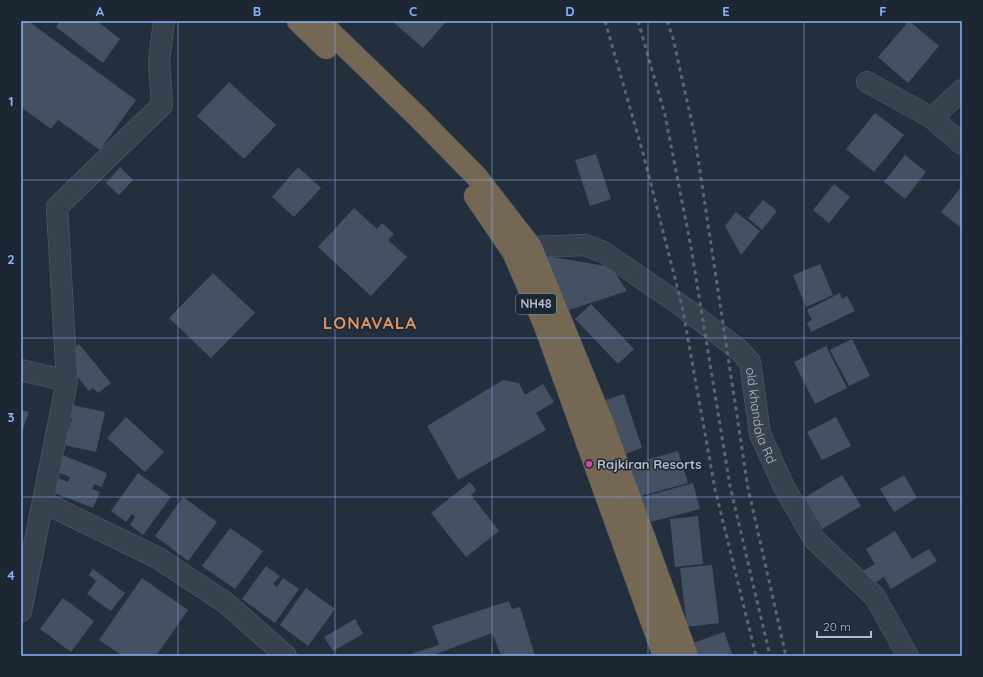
<svg xmlns="http://www.w3.org/2000/svg" width="983" height="677" font-family="Quicksand,sans-serif">
<style>
.building{fill:#455162}
.lines{fill:none;stroke-linecap:round;stroke-linejoin:round}
.minor-casing{stroke:#565f6c;stroke-width:22}
.highway-casing{stroke:#434c59;stroke-width:23}
.minor{stroke:#38414e;stroke-width:21}
.highway{stroke:#746855;stroke-width:22}
.rail{stroke:#5a6575;stroke-width:3;stroke-dasharray:4 4;stroke-linecap:butt}
.grid{fill:none;stroke:#8ab4f8;stroke-width:1;stroke-opacity:0.55}
.hotel-dot{fill:#d1479c;stroke:#1d2633;stroke-width:1.5}
.labels{text-anchor:middle;stroke-width:3;stroke-linejoin:round;paint-order:stroke}
.shield{fill:#1d2633;stroke:#878f9c;stroke-width:1}
.shield-label{font-size:12px;font-weight:bold;fill:#b4bcc9}
.street-label{font-size:13px;fill:#b4bcc9;stroke:#1d2633}
.poi-label{font-size:13px;font-weight:bold;fill:#b4bcc9;stroke:#1d2633;text-anchor:start}
.district-label{font-size:17px;font-weight:bold;letter-spacing:1px;fill:#d59563;stroke:#1d2633}
.neatline{fill:none;stroke:#8ab4f8;stroke-width:1.5}
.grid-label{font-size:13px;text-anchor:middle;font-weight:bold;fill:#8ab4f8}
</style>
<rect width="100%" height="100%" fill="#242f3e"/>
<g class="building">
<polygon points="21,21 28,21 136,100 100,150 58,120 51,129 21,107"/>
<polygon points="60,21 97,21 120,39 103,63 56,27"/>
<polygon points="392,21 444,21 446,22 423,48"/>
<polygon points="909,21 939,46 908,83 878,57"/>
<polygon points="229,82 276,125 244,159 197,116"/>
<polygon points="875,113 904,135 874,172 846,149"/>
<polygon points="596,154 611,199 590,206 575,160"/>
<polygon points="905,155 926,172 905,199 884,182"/>
<polygon points="120,167 133,180 119,195 106,183"/>
<polygon points="298,167 321,188 294,217 272,197"/>
<polygon points="834,184 850,197 829,223 813,210"/>
<polygon points="962,186 962,225 960,227 941,212"/>
<polygon points="763,200 777,211 762,230 748,218"/>
<polygon points="354,208 377,229 382,223 394,234 388,240 407,257 371,296 318,247"/>
<polygon points="736,212 760,231 741,255 725,226"/>
<polygon points="547,256 611,267 627,291 563,312"/>
<polygon points="820,264 833,295 806,307 793,275"/>
<polygon points="213,273 255,313 211,358 169,318"/>
<polygon points="840,293 842,299 847,296 855,311 811,332 807,323 812,320 807,310"/>
<polygon points="591,304 634,349 618,364 575,319"/>
<polygon points="852,339 870,376 849,386 830,350"/>
<polygon points="79,344 111,383 98,393 93,388 89,391 73,371 77,368 66,354"/>
<polygon points="826,346 847,388 815,404 794,362"/>
<polygon points="503,380 519,383 525,395 543,384 554,402 536,413 546,430 458,480 427,426"/>
<polygon points="624,394 642,448 622,455 605,400"/>
<polygon points="67,404 105,412 96,452 59,444 62,429 69,430 72,418 65,417"/>
<polygon points="21,410 29,412 21,435"/>
<polygon points="126,417 164,452 145,472 107,438"/>
<polygon points="836,417 851,446 822,460 807,432"/>
<polygon points="678,451 688,483 634,498 624,466"/>
<polygon points="60,454 107,473 102,487 94,484 92,489 100,492 93,508 52,492 58,478 68,482 70,477 54,471"/>
<polygon points="138,473 171,497 143,535 130,525 135,517 132,514 126,522 111,511"/>
<polygon points="842,475 861,506 822,529 804,498"/>
<polygon points="904,475 917,498 894,512 880,489"/>
<polygon points="470,482 476,490 471,495 499,531 466,557 431,513"/>
<polygon points="693,483 700,509 643,524 636,499"/>
<polygon points="183,497 217,522 188,561 155,536"/>
<polygon points="698,516 703,564 675,567 670,519"/>
<polygon points="230,528 263,551 235,589 202,566"/>
<polygon points="895,531 912,559 929,549 937,561 891,589 884,577 872,585 863,571 875,564 866,549"/>
<polygon points="712,565 719,623 687,627 680,568"/>
<polygon points="266,566 280,576 273,584 277,587 283,578 299,589 275,623 242,599"/>
<polygon points="93,569 125,593 111,611 87,594 96,581 89,575"/>
<polygon points="142,578 188,610 156,656 123,656 99,640"/>
<polygon points="306,588 335,609 308,646 280,625"/>
<polygon points="63,598 94,621 71,652 40,629"/>
<polygon points="509,601 512,609 520,607 535,656 497,656 501,655 492,633 436,654 437,656 413,656 413,653 439,645 432,626"/>
<polygon points="355,619 363,634 333,651 324,637"/>
<polygon points="724,632 733,656 694,656 690,644"/>
</g>
<g class="lines">
<defs>
<g id="minor">
<polyline points="867,82 932,118 962,144"/>
<polyline points="932,118 962,90"/>
<path id="s1" d="M 531,247 L 585,245 L 603,252 L 682,306 L 739,350 L 750,362 L 760,434 L 784,487 L 814,539 L 875,597 L 908,656"/>
<polyline points="21,370 67,381"/>
<polyline points="43,502 158,558 226,603 286,656"/>
<polyline points="21,611 67,381 57,207 162,105 159,61 164,21"/>
</g>
<g id="highway">
<polyline points="298,21 326,48"/>
<polyline points="319,21 417,116 476,176 531,247 605,429 687,656"/>
<polyline points="475,196 513,252 545,326 664,656"/>
</g>
</defs>
<use href="#minor" class="minor-casing"/>
<use href="#highway" class="highway-casing"/>
<use href="#minor" class="minor"/>
<use href="#highway" class="highway"/>
<g class="rail">
<polyline points="605,21 643,153 682,306 715,489 756,656"/>
<polyline points="638,21 665,115 691,247 730,486 770,656"/>
<polyline points="667,21 673,38 694,132 748,488 786,656"/>
</g>
</g>
<path class="grid" d="M 178,21 L 178,656M 335,21 L 335,656M 492,21 L 492,656M 648,21 L 648,656M 804,21 L 804,656M 21,180 L 962,180M 21,338 L 962,338M 21,497 L 962,497"/>
<circle class="hotel-dot" cx="589" cy="464" r="4"/>
<g class="labels">
<rect class="shield" x="516" y="294" width="40" height="20" rx="3"/>
<g class="shield-label">
<text x="536" y="308">NH48</text>
</g>
<g class="street-label">
<text dy="5" stroke="none"><textPath href="#s1" startOffset="312">old khandala Rd</textPath></text>
</g>
<g class="poi-label">
<text x="597" y="469">Rajkiran Resorts</text>
</g>
<g class="district-label">
<text x="370" y="329">LONAVALA</text>
</g>
</g>
<rect width="983" height="677" fill="none" stroke="#1d2633" stroke-width="44"/>
<path d="M817 631v6h54v-6" fill="none" stroke="#b4bcc9" stroke-width="2"/>
<text x="823" y="631" font-size="12" fill="#b4bcc9" stroke="#1d2633" stroke-width="3" paint-order="stroke">20 m</text>
<rect x="22" y="22" width="939" height="633" class="neatline"/>
<g class="grid-label">
<text x="100" y="16">A</text>
<text x="257" y="16">B</text>
<text x="413" y="16">C</text>
<text x="570" y="16">D</text>
<text x="726" y="16">E</text>
<text x="883" y="16">F</text>
<text x="11" y="106">1</text>
<text x="11" y="264">2</text>
<text x="11" y="422">3</text>
<text x="11" y="580">4</text>
</g>
</svg>
